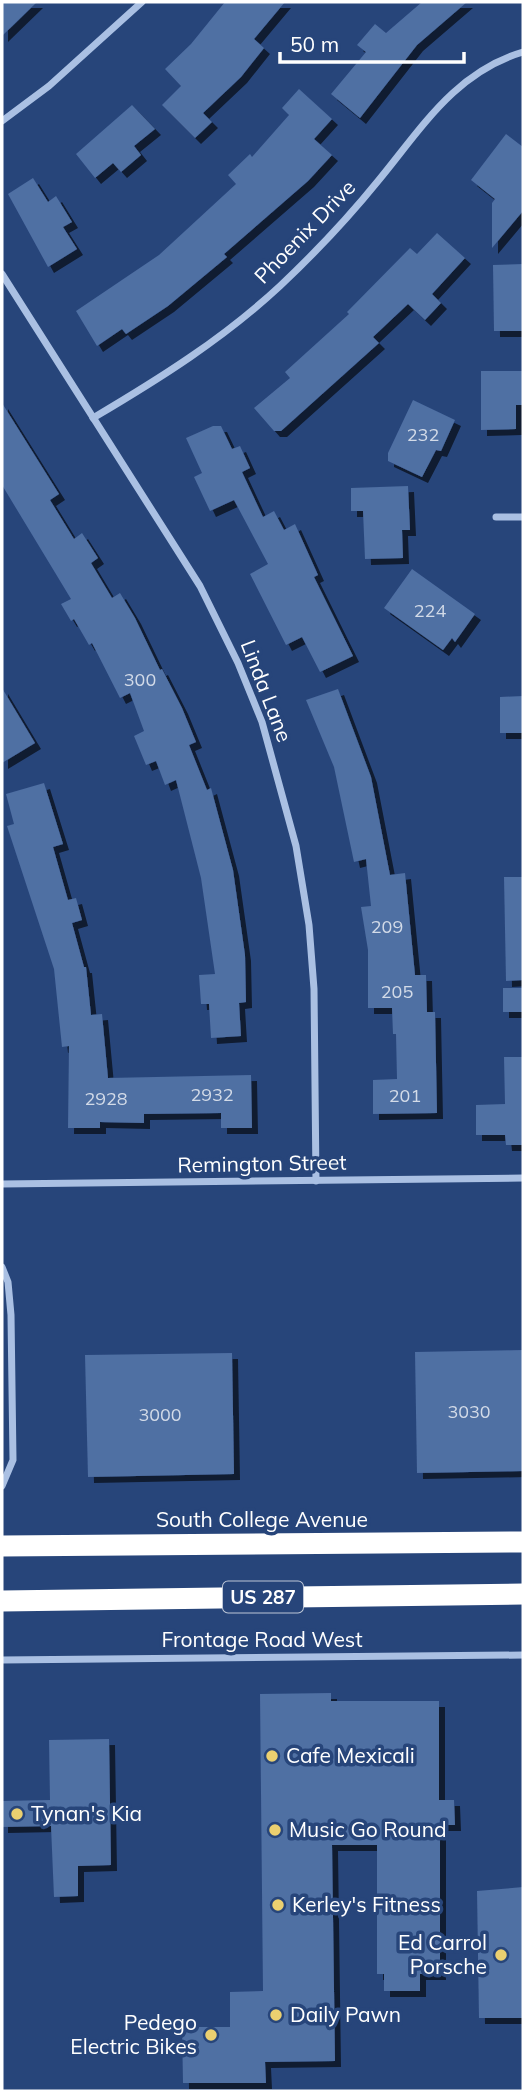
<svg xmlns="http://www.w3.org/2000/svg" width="525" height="2093" font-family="Mulish,sans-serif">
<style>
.building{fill:#4f6fa3;filter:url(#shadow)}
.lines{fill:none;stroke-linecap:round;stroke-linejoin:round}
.street{stroke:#aac0e3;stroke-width:7}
.highway{stroke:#fff;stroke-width:21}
.poi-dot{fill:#ebd070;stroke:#27457a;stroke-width:2.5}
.labels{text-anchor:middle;stroke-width:7;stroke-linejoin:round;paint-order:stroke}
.number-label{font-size:18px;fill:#d3dbe8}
.shield{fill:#27457a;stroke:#bec7d7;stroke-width:2}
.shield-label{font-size:19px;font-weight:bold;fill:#fff}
.street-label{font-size:21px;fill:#fff;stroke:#27457a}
.poi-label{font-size:21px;fill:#fff;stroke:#27457a;text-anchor:start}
</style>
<defs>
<filter id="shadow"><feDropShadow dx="6" dy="6" stdDeviation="0" flood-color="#0009"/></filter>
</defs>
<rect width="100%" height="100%" fill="#27457a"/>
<g class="building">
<polygon points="2,2 37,2 2,36"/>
<polygon points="225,2 285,2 254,39 264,48 241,77 203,113 212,122 195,138 162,105 181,86 165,69 191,44"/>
<polygon points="422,2 467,2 417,45 360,118 331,94 366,52 357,45 375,24 386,33"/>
<polygon points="299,89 332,119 314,139 332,155 308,181 224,254 227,257 168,306 126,334 122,329 97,346 76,311 159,255 236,184 228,175 250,154 252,157 289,115 282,108"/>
<polygon points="132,105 155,129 134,146 141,155 121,172 113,163 95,178 76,154"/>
<polygon points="506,134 523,147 523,211 492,248 492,203 495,199 471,180"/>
<polygon points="33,178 48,202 56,196 72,222 63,227 77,249 48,267 8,194"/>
<polygon points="437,233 465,258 432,294 441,303 425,320 408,304 373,337 379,343 281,431 274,431 254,408 290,378 285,372 349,314 347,312 410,248 417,254"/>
<polygon points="523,264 523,331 494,331 493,265"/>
<polygon points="481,371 523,371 523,405 516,405 516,429 481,430"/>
<polygon points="413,400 455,420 441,451 436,450 422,477 388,461 388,453"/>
<polygon points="2,403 59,494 50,500 74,539 82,533 98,558 91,563 112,598 120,593 135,618 160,670 162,669 182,708 196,742 189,745 207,790 211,788 233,870 245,955 246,1002 239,1003 241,1036 211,1038 209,1004 201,1004 199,975 215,974 201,878 176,780 165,785 156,761 146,765 134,736 144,731 130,693 120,698 92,643 89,645 74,619 71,621 61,604 71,599 2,485"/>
<polygon points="213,426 221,426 232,449 240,446 250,468 242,472 263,517 274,511 284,530 295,524 318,575 314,577 353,656 320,672 302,637 286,645 250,574 268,564 234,500 210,511 194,477 202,473 186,438"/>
<polygon points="408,486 410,530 402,530 403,558 365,559 363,511 351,511 351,488"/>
<polygon points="412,569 475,614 455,642 452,638 443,650 384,608"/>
<polygon points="2,688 35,743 2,763"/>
<polygon points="338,689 371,777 390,875 405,873 415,975 426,975 427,1012 435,1012 437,1113 373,1114 373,1080 397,1079 396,1034 393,1034 392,1008 368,1008 368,950 361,907 371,906 366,859 354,862 334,767 306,700"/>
<polygon points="523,696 523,733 500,733 500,697"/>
<polygon points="44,783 63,844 53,847 68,900 76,898 82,920 72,923 84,967 86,967 91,1015 102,1014 108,1078 251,1075 252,1128 221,1128 221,1113 144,1114 144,1123 100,1122 100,1128 68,1128 69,1046 62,1047 54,969 7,826 14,824 6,794"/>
<polygon points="504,877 523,877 523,980 506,981"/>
<rect x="503" y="988" width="20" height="24"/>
<polygon points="504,1057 523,1057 523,1145 506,1145 505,1135 476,1135 476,1105 505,1104"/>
<polygon points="523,1350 523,1471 417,1473 415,1352"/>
<polygon points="232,1353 234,1474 88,1477 85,1355"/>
<polygon points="331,1693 331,1701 439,1701 439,1800 454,1800 455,1825 440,1825 440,1974 420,1974 420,1991 384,1991 384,1974 377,1974 377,1845 332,1845 335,2061 265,2062 266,2083 183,2083 182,2027 230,2027 230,1992 263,1991 260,1694"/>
<polygon points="109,1739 111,1865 78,1866 78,1896 54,1897 51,1826 2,1827 2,1801 50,1800 49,1740"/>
<polygon points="523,1887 523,2018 479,2018 477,1891"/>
</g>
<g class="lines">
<g class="street">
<polyline points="2,121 49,86 142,2"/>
<polyline points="2,274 200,586 238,663 262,722 296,846 309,925 314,989 316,1181"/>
<path d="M 93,418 C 159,379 223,339 280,286 C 315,253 348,218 378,181 C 421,129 455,72 523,52"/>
<polyline points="496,517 523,517"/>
<polyline points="2,1184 523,1178"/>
<polyline points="2,1267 8,1282 11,1315 13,1460 2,1486"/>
<polyline points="2,1660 523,1655"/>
</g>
<g class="highway">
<polyline points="2,1546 523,1542"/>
<polyline points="2,1601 523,1594"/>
</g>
</g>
<g class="poi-dot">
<circle cx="272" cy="1756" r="7"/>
<circle cx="17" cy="1814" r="7"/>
<circle cx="275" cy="1830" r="7"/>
<circle cx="278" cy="1905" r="7"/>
<circle cx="501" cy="1955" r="7"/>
<circle cx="276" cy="2015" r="7"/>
<circle cx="211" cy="2035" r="7"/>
</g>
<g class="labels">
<g class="number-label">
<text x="423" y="441">232</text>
<text x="430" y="617">224</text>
<text x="140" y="686">300</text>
<text x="387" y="933">209</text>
<text x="397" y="998">205</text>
<text x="212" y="1101">2932</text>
<text x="405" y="1102">201</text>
<text x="106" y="1105">2928</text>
<text x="469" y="1418">3030</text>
<text x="160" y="1421">3000</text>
</g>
<rect class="shield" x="223" y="1581.5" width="80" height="31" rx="5"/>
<g class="shield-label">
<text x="263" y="1604">US 287</text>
</g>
<g class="street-label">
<text transform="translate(305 232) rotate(-46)" y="7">Phoenix Drive</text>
<text transform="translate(266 691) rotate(69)" y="7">Linda Lane</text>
<text transform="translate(262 1164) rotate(-1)" y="7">Remington Street</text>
<text x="262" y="1527">South College Avenue</text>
<text x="262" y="1647">Frontage Road West</text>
</g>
<g class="poi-label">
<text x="286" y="1763">Cafe Mexicali</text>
<text x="31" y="1821">Tynan's Kia</text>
<text x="289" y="1837">Music Go Round</text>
<text x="292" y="1912">Kerley's Fitness</text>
<text x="487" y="1950" text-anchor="end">Ed Carrol<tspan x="487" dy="24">Porsche</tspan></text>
<text x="290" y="2022">Daily Pawn</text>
<text x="197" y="2030" text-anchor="end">Pedego<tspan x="197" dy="24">Electric Bikes</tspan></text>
</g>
</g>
<rect width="525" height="2093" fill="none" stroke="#ffffff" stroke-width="7"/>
<path d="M280 52v10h184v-10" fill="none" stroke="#ffffff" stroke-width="3.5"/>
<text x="290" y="52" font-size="21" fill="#ffffff" stroke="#27457a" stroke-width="5" paint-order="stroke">50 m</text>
</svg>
